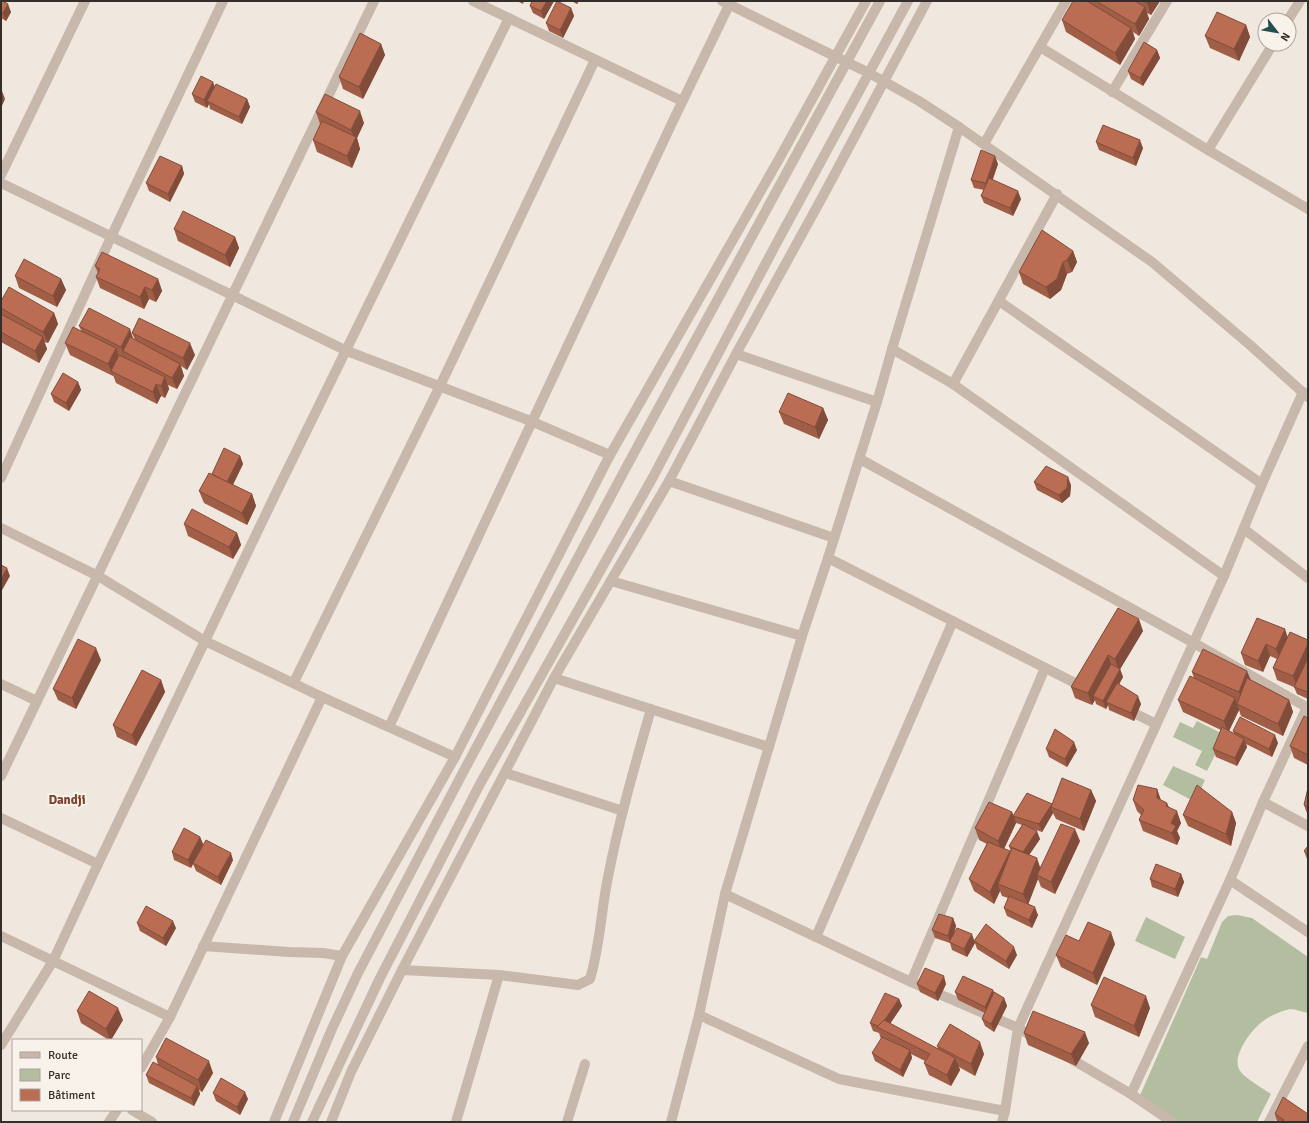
<svg xmlns="http://www.w3.org/2000/svg" width="1309" height="1123" font-family="Signika,sans-serif">
<style>
.green{fill:#b3bea0}
.lines{fill:none;stroke-linecap:round;stroke-linejoin:round}
.minor{stroke:#c7b8ab;stroke-width:10}
.tertiary{stroke:#c7b8ab;stroke-width:10}
.wall{fill:#a05e47}
.shaded-wall{fill:#824c3a}
.building{fill:#ba6d53;stroke:#824c3a}
.labels{text-anchor:middle;stroke-width:4;stroke-linejoin:round;paint-order:stroke}
.neighbourhood-label{font-size:13px;font-weight:bold;fill:#7c402b;stroke:#f8f2ea}
</style>
<rect width="100%" height="100%" fill="#f0e8de"/>
<g class="green">
<polygon points="1197,721 1225,735 1207,771 1195,765 1202,751 1173,737 1180,722 1193,728"/>
<polygon points="1173,766 1205,780 1195,802 1163,785"/>
<path d="M 1237,915 L 1252,918 L 1308,957 L 1308,1013 C 1303,1012 1295,1009 1290,1009 C 1281,1011 1269,1016 1262,1022 C 1251,1030 1229,1059 1241,1072 C 1245,1078 1264,1089 1271,1094 L 1257,1122 L 1176,1122 L 1138,1100 L 1201,957 L 1207,959 L 1222,922 L 1228,916 Z"/>
<polygon points="1146,917 1185,937 1175,959 1135,941"/>
</g>
<g class="lines">
<g class="minor">
<polyline points="473,1 682,101"/>
<polyline points="1288,20 1300,1"/>
<polyline points="1040,47 1208,150 1308,209"/>
<polyline points="1112,92 1167,1"/>
<polyline points="984,144 1066,1"/>
<polyline points="1208,150 1273,44"/>
<polyline points="1,175 85,1"/>
<polyline points="1,183 347,351 533,422 610,455"/>
<polyline points="999,301 1262,484"/>
<polyline points="892,349 953,384 1224,576"/>
<polyline points="736,354 877,402"/>
<polyline points="953,384 1057,194"/>
<polyline points="860,459 1194,643 1308,708"/>
<polyline points="1,478 111,237 223,1"/>
<polyline points="669,481 834,538"/>
<polyline points="1,528 98,576 205,641 322,697 455,757"/>
<polyline points="1244,529 1308,578"/>
<polyline points="828,558 1085,688"/>
<polyline points="611,581 802,636"/>
<polyline points="554,678 769,747"/>
<polyline points="294,682 440,386 595,60"/>
<polyline points="1,684 37,701"/>
<polyline points="1126,709 1156,724"/>
<polyline points="389,727 672,123 731,1"/>
<polyline points="506,773 623,811"/>
<polyline points="1,776 374,1"/>
<polyline points="1263,802 1308,826"/>
<polyline points="1,818 98,864"/>
<polyline points="1230,880 1308,932"/>
<polyline points="725,894 911,982 1018,1028 1035,1038"/>
<polyline points="1,936 170,1017"/>
<polyline points="816,937 953,621"/>
<polyline points="203,946 289,952 323,953 342,956"/>
<path d="M 402,970 L 499,975 L 578,985 L 590,979 C 600,946 601,911 608,877 C 619,820 635,765 651,709"/>
<polyline points="911,982 1045,668"/>
<polyline points="699,1015 839,1079 1005,1111"/>
<polyline points="1,1045 53,961 98,864 275,495 509,18"/>
<polyline points="1066,1056 1131,1094 1172,1122"/>
<polyline points="141,1068 170,1017 322,697"/>
<polyline points="1131,1094 1230,880 1263,802 1307,707"/>
<polyline points="132,1110 152,1122"/>
<polyline points="109,1122 117,1110"/>
<polyline points="274,1122 342,956 455,757 610,455 779,159 866,1"/>
<polyline points="331,1122 351,1072 402,970 554,678 669,481 736,354 824,194 927,1"/>
<polyline points="456,1122 499,975"/>
<polyline points="567,1122 585,1064"/>
<polyline points="671,1122 699,1015 725,894 802,636 828,558 877,402 892,349 959,127"/>
<polyline points="1269,1122 1308,1046"/>
</g>
<g class="tertiary">
<polyline points="722,1 869,73 919,101 959,127 1152,262 1250,345 1308,397"/>
<polyline points="293,1122 331,1031 357,975 460,778 628,464 880,1"/>
<polyline points="312,1122 380,978 480,784 653,477 775,246 908,1"/>
<polyline points="1002,1122 1005,1111 1018,1028 1224,576 1262,484 1303,392"/>
</g>
</g>
<g class="wall">
<polygon points="1,1 11,12 6,21 1,18"/>
<polygon points="517,1 524,1 523,4"/>
<polygon points="532,1 554,1 544,19 533,13 530,6"/>
<polygon points="571,1 579,1 577,4"/>
<polygon points="1073,1 1160,1 1151,15 1147,13 1149,19 1139,36 1133,32 1135,39 1120,65 1066,32 1062,20"/>
<polygon points="571,8 574,16 563,38 549,31 546,23"/>
<polygon points="1246,25 1250,37 1239,61 1210,48 1205,36"/>
<polygon points="381,44 385,55 363,99 343,89 339,77"/>
<polygon points="1157,50 1160,58 1143,86 1131,79 1128,71"/>
<polygon points="215,87 247,99 250,107 242,124 210,109 209,104 207,108 195,102 192,94"/>
<polygon points="316,112 364,123 357,138 360,149 352,168 317,152 313,140 320,124"/>
<polygon points="1096,142 1143,148 1136,166 1099,150"/>
<polygon points="998,164 992,180 1021,199 1013,216 984,203 981,196 984,190 974,188 971,180"/>
<polygon points="182,166 184,174 170,202 149,191 146,183"/>
<polygon points="174,229 235,237 239,248 230,267 178,241"/>
<polygon points="1073,251 1077,262 1072,272 1067,274 1061,290 1050,299 1023,284 1019,272"/>
<polygon points="95,266 158,279 162,291 156,302 149,299 144,309 100,288 96,277 98,273"/>
<polygon points="15,276 61,279 66,290 57,307 19,288"/>
<polygon points="1,301 54,313 58,324 48,343 44,342 47,349 39,363 1,342"/>
<polygon points="79,326 135,340 132,333 195,355 187,370 181,366 184,376 177,389 168,385 169,389 165,398 161,396 157,404 116,383 113,375 113,376 70,355 65,343 82,332"/>
<polygon points="78,382 81,390 69,411 54,402 51,394"/>
<polygon points="823,408 828,420 819,439 784,424 779,412"/>
<polygon points="240,456 243,464 233,485 252,494 256,506 247,525 204,503 199,491 212,474"/>
<polygon points="1034,482 1071,485 1070,496 1062,503 1037,490"/>
<polygon points="184,524 237,533 241,545 233,559 188,536"/>
<polygon points="1118,608 1143,631 1120,669 1123,677 1119,684 1141,704 1134,721 1109,710 1108,705 1106,709 1096,704 1095,700 1092,705 1075,698 1071,687"/>
<polygon points="1288,637 1308,640 1308,699 1297,694 1294,687 1277,680 1273,668 1277,659 1270,656 1263,672 1245,665 1241,653"/>
<polygon points="101,660 76,709 58,700 53,689"/>
<polygon points="1192,672 1251,680 1289,700 1293,712 1283,736 1241,716 1239,710 1229,731 1234,734 1233,731 1278,743 1272,757 1246,744 1247,747 1237,766 1216,757 1213,749 1221,730 1183,712 1178,700 1194,678"/>
<polygon points="161,680 165,692 136,746 117,737 113,725"/>
<polygon points="1308,718 1308,765 1294,758 1290,746"/>
<polygon points="1046,749 1077,750 1067,767 1049,757"/>
<polygon points="1308,788 1308,816 1304,805"/>
<polygon points="1157,789 1161,800 1169,808 1181,823 1177,831 1180,838 1177,845 1143,831 1139,820 1141,815 1137,811 1133,800"/>
<polygon points="1091,790 1096,801 1084,831 1056,819 1053,813 1042,832 1033,829 1040,839 1029,855 1040,867 1080,841 1055,894 1041,887 1038,879 1028,904 1038,915 1032,928 1007,916 1004,908 1008,898 1002,896 1000,891 994,904 974,891 969,879 987,844 979,840 975,828 1012,812 1016,823 1004,849 1010,853 1011,852 1009,846 1022,825 1016,823 1013,816 1052,805"/>
<polygon points="1232,812 1236,823 1231,846 1188,826 1183,815"/>
<polygon points="200,837 203,844 233,860 221,885 196,871 193,864 191,868 174,860 172,852"/>
<polygon points="1308,846 1308,860 1307,859 1304,851"/>
<polygon points="1181,874 1184,882 1178,897 1152,887 1150,879"/>
<polygon points="953,918 956,926 954,933 1017,955 1009,969 977,949 975,943 967,957 952,950 950,943 935,938 932,930"/>
<polygon points="137,923 176,928 166,946 140,931"/>
<polygon points="1079,941 1115,944 1097,985 1061,967 1056,955"/>
<polygon points="917,984 946,984 938,1001 920,992"/>
<polygon points="993,990 994,993 1004,998 1007,1006 994,1032 985,1026 982,1019 985,1013 958,1000 955,992"/>
<polygon points="899,999 902,1006 890,1024 938,1049 937,1046 984,1054 975,1076 959,1067 960,1070 951,1086 929,1075 924,1063 925,1061 911,1054 912,1058 903,1077 875,1061 872,1053 881,1039 879,1033 873,1031 870,1023"/>
<polygon points="1091,1005 1150,1008 1139,1037 1095,1017"/>
<polygon points="77,1011 123,1020 111,1040 109,1040 81,1023"/>
<polygon points="1024,1033 1089,1043 1076,1066 1028,1045"/>
<polygon points="156,1057 213,1073 202,1092 199,1090 200,1094 194,1106 149,1083 146,1075 158,1065"/>
<polygon points="213,1093 248,1099 240,1115 216,1101"/>
<polygon points="1275,1114 1308,1122 1277,1122"/>
</g>
<g class="shaded-wall">
<polygon points="547,1 554,1 544,19 541,11"/>
<polygon points="576,1 579,1 577,4"/>
<polygon points="1149,1 1160,1 1151,15 1147,3"/>
<polygon points="8,4 11,12 6,21 3,13"/>
<polygon points="1145,7 1149,19 1139,36 1135,24"/>
<polygon points="571,8 574,16 563,38 560,30"/>
<polygon points="1246,25 1250,37 1239,61 1234,49"/>
<polygon points="1131,28 1135,39 1120,65 1115,53"/>
<polygon points="381,44 385,55 363,99 359,87"/>
<polygon points="1157,50 1160,58 1143,86 1140,78"/>
<polygon points="213,82 216,90 207,101 209,104 207,108 204,100"/>
<polygon points="2,91 5,99 1,108 1,94"/>
<polygon points="247,99 250,107 242,124 239,117"/>
<polygon points="360,111 364,123 357,138 360,149 352,168 347,156 355,140 351,130"/>
<polygon points="1140,140 1143,148 1136,166 1133,158"/>
<polygon points="995,156 998,164 989,191 986,183"/>
<polygon points="182,166 184,174 170,202 168,194"/>
<polygon points="1018,191 1021,199 1013,216 1010,208"/>
<polygon points="235,237 239,248 230,267 225,255"/>
<polygon points="1073,251 1077,262 1072,272 1067,260"/>
<polygon points="1063,262 1067,274 1061,290 1050,299 1046,287"/>
<polygon points="61,279 66,290 57,307 53,296"/>
<polygon points="158,279 162,291 156,302 152,290"/>
<polygon points="145,287 149,299 144,309 140,297"/>
<polygon points="54,313 58,324 48,343 43,332"/>
<polygon points="130,329 134,341 123,351 125,359 121,347"/>
<polygon points="43,337 47,349 39,363 35,351"/>
<polygon points="190,343 195,355 187,370 183,358"/>
<polygon points="116,348 120,360 111,371 113,375 113,376 108,364"/>
<polygon points="180,364 184,376 177,389 172,378"/>
<polygon points="165,377 169,389 165,398 161,386"/>
<polygon points="78,382 81,390 69,411 66,403"/>
<polygon points="156,384 161,396 157,404 153,392"/>
<polygon points="823,408 828,420 819,439 815,427"/>
<polygon points="240,456 243,464 230,490 227,482"/>
<polygon points="1068,477 1071,485 1070,496 1062,503 1059,495"/>
<polygon points="252,494 256,506 247,525 242,513"/>
<polygon points="237,533 241,545 233,559 229,547"/>
<polygon points="7,568 10,576 1,592 1,579"/>
<polygon points="1139,619 1143,631 1119,671 1115,659"/>
<polygon points="1285,629 1289,641 1280,660 1276,649"/>
<polygon points="1266,644 1270,656 1263,672 1258,661"/>
<polygon points="1308,644 1308,664 1297,688 1293,676"/>
<polygon points="96,648 101,660 76,709 72,698"/>
<polygon points="1108,655 1112,667 1093,696 1095,700 1092,705 1088,693"/>
<polygon points="1120,669 1123,677 1109,703 1106,702 1108,705 1106,709 1103,701"/>
<polygon points="1247,671 1252,683 1243,704 1239,692"/>
<polygon points="161,680 165,692 136,746 132,735"/>
<polygon points="1138,696 1141,704 1134,721 1131,713"/>
<polygon points="1235,698 1239,710 1228,733 1224,721"/>
<polygon points="1289,700 1293,712 1283,736 1278,724"/>
<polygon points="1275,735 1278,743 1272,757 1269,749"/>
<polygon points="1244,739 1247,747 1237,766 1235,758"/>
<polygon points="1074,742 1077,750 1067,767 1065,759"/>
<polygon points="1157,789 1161,801 1157,798"/>
<polygon points="1091,790 1096,801 1084,831 1080,819"/>
<polygon points="1167,803 1172,814 1166,806"/>
<polygon points="1052,804 1053,808 1051,807 1053,813 1042,832 1039,824"/>
<polygon points="1177,811 1181,823 1177,831 1180,838 1177,845 1172,833 1171,823"/>
<polygon points="1012,812 1016,823 1002,853 998,841"/>
<polygon points="1232,812 1236,823 1231,846 1226,834"/>
<polygon points="1075,829 1080,841 1055,894 1051,882"/>
<polygon points="1037,831 1040,839 1025,861 1022,853"/>
<polygon points="200,837 203,844 191,868 188,860"/>
<polygon points="1010,851 1014,863 998,884 1000,891 994,904 990,892"/>
<polygon points="231,853 233,860 221,885 218,877"/>
<polygon points="1037,858 1041,870 1037,875 1038,879 1028,905 1023,894"/>
<polygon points="1181,874 1184,882 1178,897 1175,889"/>
<polygon points="1035,907 1038,915 1032,928 1029,920"/>
<polygon points="953,918 956,926 951,943 948,936"/>
<polygon points="173,921 176,928 166,946 163,938"/>
<polygon points="1111,932 1115,944 1097,985 1093,973"/>
<polygon points="972,934 975,943 967,957 964,949"/>
<polygon points="1014,947 1017,955 1009,969 1006,961"/>
<polygon points="944,976 946,984 938,1001 935,993"/>
<polygon points="993,990 996,998 988,1015 985,1007"/>
<polygon points="1146,996 1150,1008 1139,1037 1134,1026"/>
<polygon points="1004,998 1007,1006 994,1032 991,1024"/>
<polygon points="899,999 902,1006 885,1031 881,1026"/>
<polygon points="118,1008 123,1020 111,1040 110,1040 106,1029"/>
<polygon points="1085,1032 1089,1043 1076,1066 1071,1054"/>
<polygon points="980,1042 984,1054 975,1076 971,1064"/>
<polygon points="910,1050 912,1058 903,1077 900,1070"/>
<polygon points="955,1058 960,1070 951,1086 947,1075"/>
<polygon points="209,1061 213,1073 202,1092 198,1080"/>
<polygon points="197,1086 200,1094 194,1106 191,1098"/>
<polygon points="245,1092 248,1099 240,1115 237,1107"/>
</g>
<g class="building">
<polygon points="1,1 3,1 8,4 3,13 1,12"/>
<polygon points="532,1 547,1 541,11 530,6"/>
<polygon points="557,1 571,8 560,30 546,23"/>
<polygon points="1073,1 1087,1 1131,28 1115,53 1062,20"/>
<polygon points="1096,1 1135,1 1145,7 1135,24"/>
<polygon points="1143,1 1149,1 1147,3"/>
<polygon points="1217,12 1246,25 1234,49 1205,36"/>
<polygon points="360,33 381,44 359,87 339,77"/>
<polygon points="1144,42 1157,50 1140,78 1128,71"/>
<polygon points="201,76 213,82 204,100 192,94"/>
<polygon points="216,84 247,99 239,117 207,101"/>
<polygon points="325,94 360,111 351,130 316,112"/>
<polygon points="322,121 356,137 347,156 313,140"/>
<polygon points="1103,125 1140,140 1133,158 1096,142"/>
<polygon points="981,150 995,156 986,183 971,180"/>
<polygon points="160,156 182,166 168,194 146,183"/>
<polygon points="989,178 1018,191 1010,208 981,196"/>
<polygon points="183,211 235,237 225,255 174,229"/>
<polygon points="1042,230 1073,251 1067,260 1063,262 1057,279 1046,287 1019,272"/>
<polygon points="102,252 158,279 152,290 145,287 140,297 96,277 100,269 95,266"/>
<polygon points="24,259 61,279 53,296 15,276"/>
<polygon points="9,287 54,313 43,332 1,308 1,301"/>
<polygon points="89,308 130,329 121,347 79,326"/>
<polygon points="1,314 43,337 35,351 1,332"/>
<polygon points="139,318 190,343 183,358 132,333"/>
<polygon points="73,327 116,348 108,364 65,343"/>
<polygon points="130,337 180,364 172,378 123,351"/>
<polygon points="119,355 165,377 161,386 156,384 153,392 111,371"/>
<polygon points="63,373 78,382 66,403 51,394"/>
<polygon points="788,393 823,408 815,427 779,412"/>
<polygon points="224,448 240,456 227,482 212,474"/>
<polygon points="1046,466 1068,477 1067,488 1059,495 1034,482"/>
<polygon points="209,473 252,494 242,513 199,491"/>
<polygon points="192,509 237,533 229,547 184,524"/>
<polygon points="1,565 7,568 1,579"/>
<polygon points="1118,608 1139,619 1115,659 1108,655 1088,693 1071,687"/>
<polygon points="1257,618 1285,629 1276,649 1266,644 1258,661 1241,653"/>
<polygon points="1290,632 1308,640 1308,644 1293,676 1273,668"/>
<polygon points="78,639 96,648 72,698 53,689"/>
<polygon points="1203,649 1247,671 1239,692 1192,672"/>
<polygon points="1308,658 1308,692 1294,687"/>
<polygon points="1111,664 1120,669 1103,701 1093,696"/>
<polygon points="142,670 161,680 132,735 113,725"/>
<polygon points="1190,676 1235,698 1224,721 1178,700"/>
<polygon points="1247,678 1289,700 1278,724 1237,704"/>
<polygon points="1117,683 1138,696 1131,713 1106,702"/>
<polygon points="1304,716 1308,718 1308,755 1290,746"/>
<polygon points="1240,717 1275,735 1269,749 1233,731"/>
<polygon points="1222,727 1244,739 1235,758 1213,749"/>
<polygon points="1055,729 1074,742 1065,759 1046,749"/>
<polygon points="1062,778 1091,790 1080,819 1051,807"/>
<polygon points="1138,785 1157,789 1157,798 1167,803 1166,806 1177,811 1171,823 1176,826 1172,833 1139,820 1144,810 1133,800"/>
<polygon points="1197,785 1232,812 1226,834 1183,815"/>
<polygon points="1308,788 1308,807 1304,805"/>
<polygon points="1027,793 1052,804 1039,824 1013,816"/>
<polygon points="989,802 1012,812 998,841 975,828"/>
<polygon points="1023,824 1037,831 1023,852 1009,846"/>
<polygon points="1061,824 1075,829 1051,882 1037,875"/>
<polygon points="184,828 200,837 188,860 172,852"/>
<polygon points="206,840 231,853 218,877 193,863"/>
<polygon points="988,842 1010,851 990,892 969,879"/>
<polygon points="1308,846 1308,854 1304,851"/>
<polygon points="1012,848 1037,858 1023,894 998,884"/>
<polygon points="1156,864 1181,874 1175,889 1150,879"/>
<polygon points="1009,896 1035,907 1029,920 1004,908"/>
<polygon points="146,906 173,921 163,938 137,923"/>
<polygon points="939,914 953,918 948,936 932,930"/>
<polygon points="1088,922 1111,932 1093,973 1056,955 1066,935 1079,941"/>
<polygon points="986,924 1014,947 1006,961 974,941"/>
<polygon points="957,928 972,934 964,949 949,942"/>
<polygon points="925,968 944,976 935,993 917,984"/>
<polygon points="963,976 993,990 985,1007 955,992"/>
<polygon points="1104,977 1146,996 1134,1026 1091,1005"/>
<polygon points="89,991 118,1008 106,1029 77,1011"/>
<polygon points="994,992 1004,998 991,1024 982,1019"/>
<polygon points="885,993 899,999 884,1021 884,1020 878,1026 870,1023"/>
<polygon points="1033,1011 1085,1032 1071,1054 1024,1033"/>
<polygon points="884,1020 955,1058 947,1075 924,1063 930,1054 877,1027"/>
<polygon points="950,1024 980,1042 971,1064 937,1046"/>
<polygon points="882,1037 910,1050 900,1070 872,1053"/>
<polygon points="166,1038 209,1061 198,1080 156,1057"/>
<polygon points="153,1062 197,1086 191,1098 146,1075"/>
<polygon points="221,1078 245,1092 237,1107 213,1093"/>
<polygon points="1283,1097 1308,1114 1308,1122 1282,1122 1284,1120 1275,1114"/>
</g>
<g class="labels">
<g class="neighbourhood-label">
<text x="67" y="804">Dandji</text>
</g>
</g>
<rect width="1309" height="1123" fill="none" stroke="#362e2a" stroke-width="4"/>
<rect x="12" y="1039" width="130" height="72" fill="#f8f2ea" stroke="#aaa49d"/>
<rect x="20" y="1052" width="20" height="6" fill="#c7b8ab" stroke="#aaa49d"/>
<text x="48" y="1059" font-size="12" fill="#362e2a">Route</text>
<rect x="20" y="1069" width="20" height="12" fill="#b3bea0" stroke="#aaa49d"/>
<text x="48" y="1079" font-size="12" fill="#362e2a">Parc</text>
<rect x="20" y="1089" width="20" height="12" fill="#ba6d53" stroke="#aaa49d"/>
<text x="48" y="1099" font-size="12" fill="#362e2a">Bâtiment</text>
<g transform="translate(1277 32) rotate(121)"><circle r="19" fill="#f8f2ea" stroke="#aaa49d"/>
<path d="M0-3L7 15L0 10L-7 15Z" fill="#234f53"/>
<text y="-6" font-size="11" font-weight="bold" text-anchor="middle" fill="#362e2a">N</text>
</g>
</svg>
